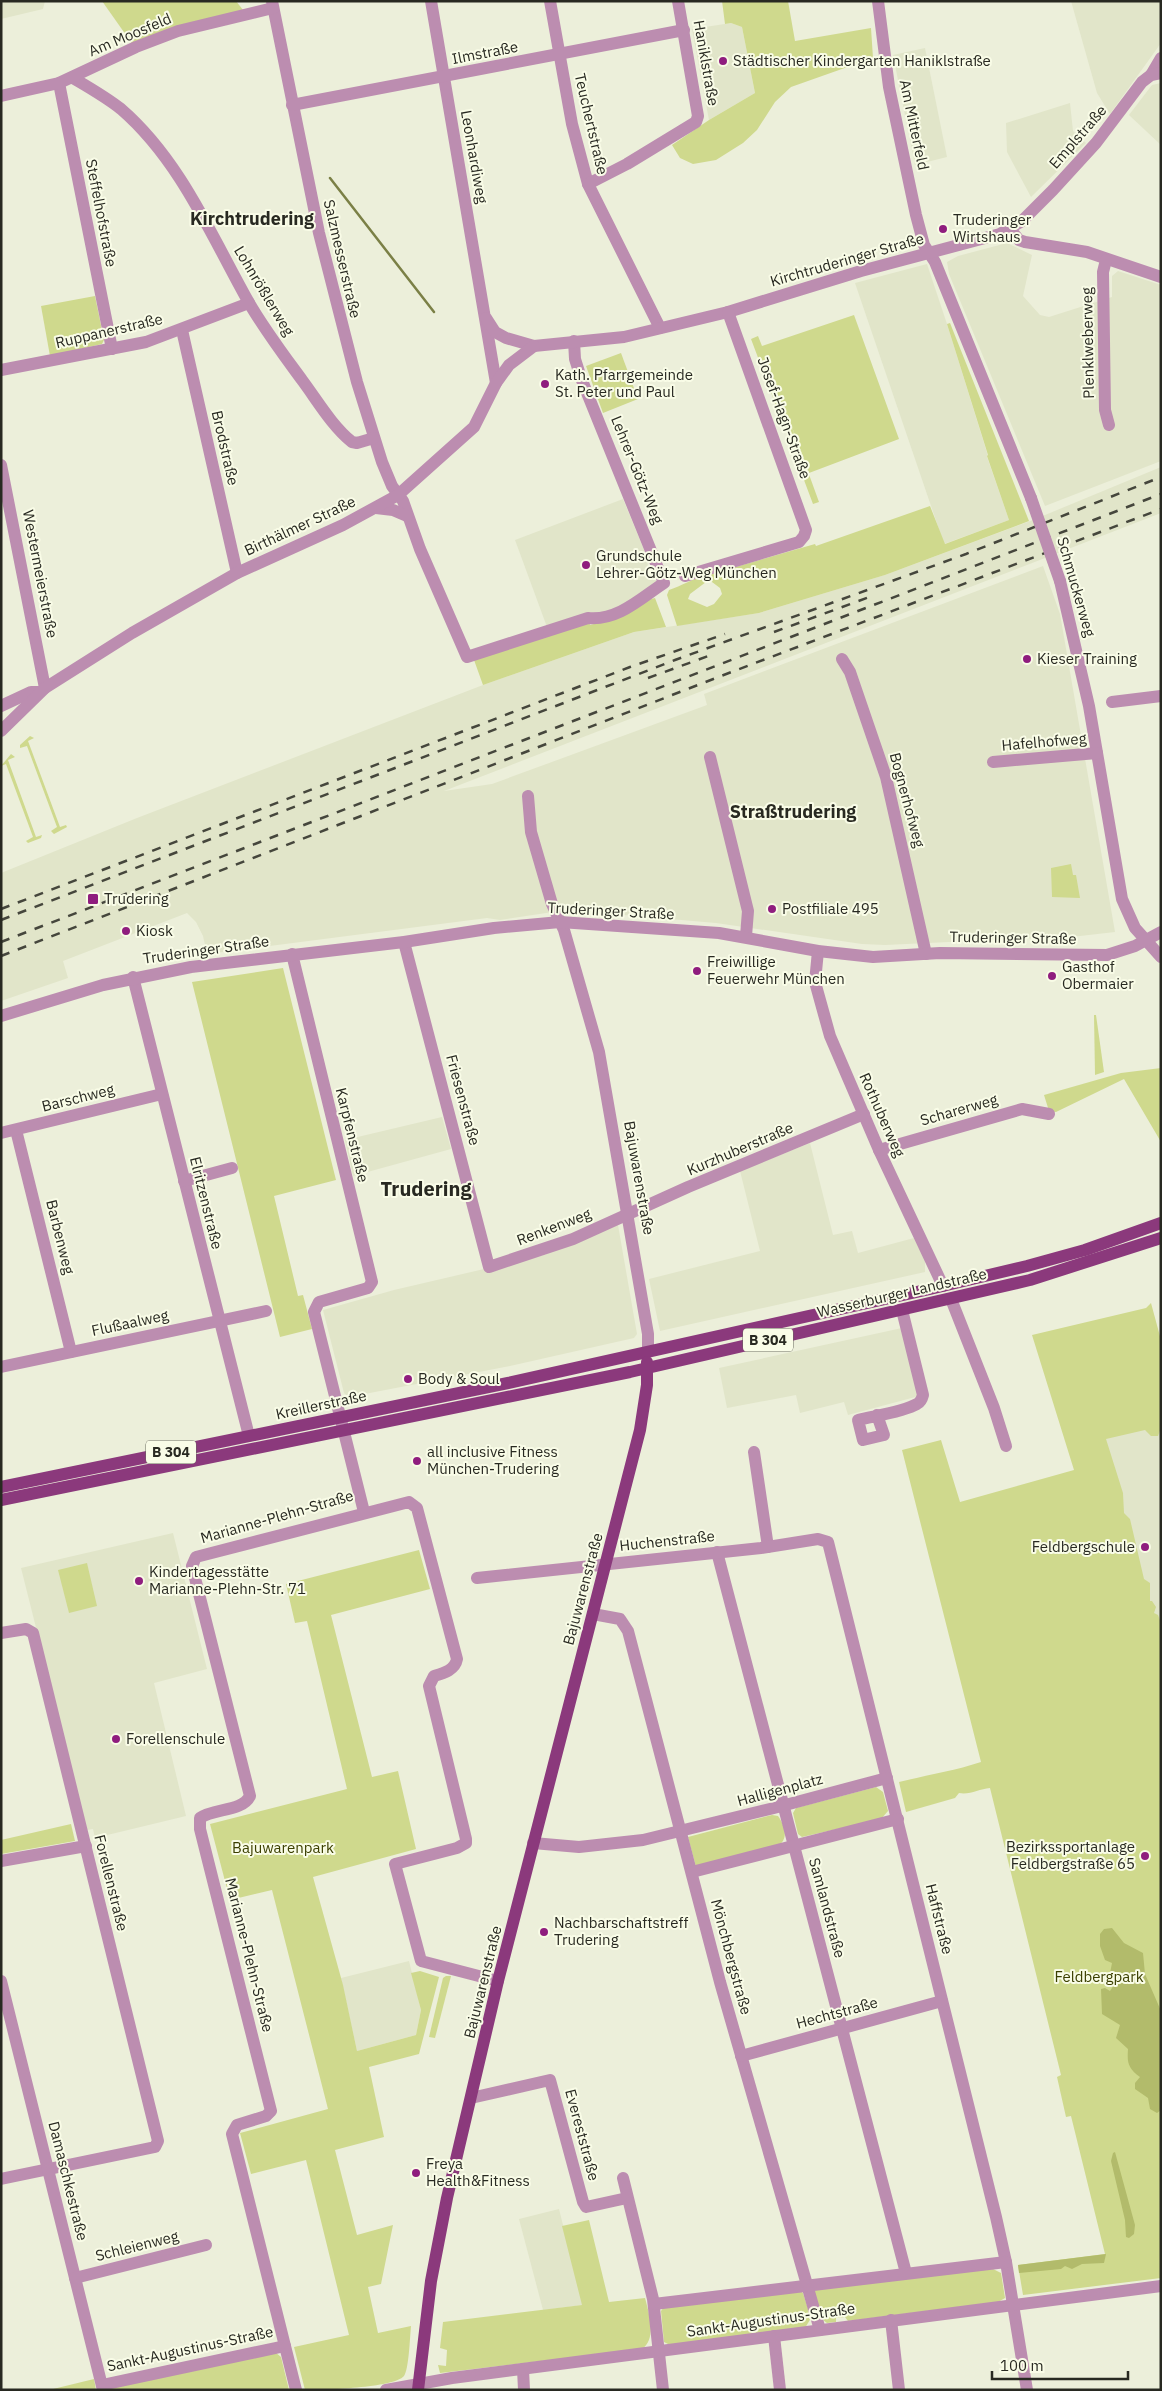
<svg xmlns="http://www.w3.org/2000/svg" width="1162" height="2391" font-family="'IBM Plex Sans',sans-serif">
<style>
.built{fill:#e1e5c9}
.green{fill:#cfd98d}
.forest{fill:#b2bb6b}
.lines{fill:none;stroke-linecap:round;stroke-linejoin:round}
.stream{stroke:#7b8046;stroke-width:2.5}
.minor{stroke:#bc8db0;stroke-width:12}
.major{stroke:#8b397c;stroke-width:12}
.rail{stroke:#45463c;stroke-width:2.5;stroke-dasharray:9 9;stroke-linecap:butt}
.minor-bridge{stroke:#bc8db0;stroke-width:12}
.poi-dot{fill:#8f1d7e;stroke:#f9fce7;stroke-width:2}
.labels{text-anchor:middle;stroke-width:4;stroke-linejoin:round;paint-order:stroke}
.shield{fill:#f9fce7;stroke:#67685c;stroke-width:1}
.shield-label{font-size:14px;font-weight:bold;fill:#282921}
.street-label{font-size:15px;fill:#282921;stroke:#f9fce7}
.poi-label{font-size:15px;fill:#282921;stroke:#f9fce7;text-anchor:start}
.park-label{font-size:15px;fill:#3b3f00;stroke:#f9fce7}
.quarter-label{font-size:18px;font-weight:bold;fill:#282921;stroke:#f9fce7}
.district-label{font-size:20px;font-weight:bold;fill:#282921;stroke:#f9fce7}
</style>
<rect width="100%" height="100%" fill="#ecefda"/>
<g class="built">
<polygon points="1,1 45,1 43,9 1,19"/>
<polygon points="1071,1 1161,1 1161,43 1110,114 1097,93"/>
<polygon points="731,23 742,27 755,93 709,120 692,29"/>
<polygon points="925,48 947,157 915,165 893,55"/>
<polygon points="1161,83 1161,145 1129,115 1152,85"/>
<polygon points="1070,103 1073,131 1086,143 1031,197 1007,152 1006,123"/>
<polygon points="1007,243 1032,255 1023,296 1040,315 1049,317 1112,297 1112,276 1118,271 1161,285 1161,461 1045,506 949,274 947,262 958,256"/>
<polygon points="927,264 947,324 988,456 987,457 1009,520 944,544 855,283"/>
<polygon points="1161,467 1161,513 444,791 492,784 707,705 704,694 1043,566 1060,614 1115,932 1080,936 885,945 862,944 716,923 566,910 500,920 487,918 207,954 203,936 196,922 187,913 63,961 68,978 1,1001 1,873 137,818 483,685 634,632 759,613 885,575 1033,520"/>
<polygon points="623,499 647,557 648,569 652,571 657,583 615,609 547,627 515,540"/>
<polygon points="442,1117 451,1149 353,1176 345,1140"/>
<polygon points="810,1143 833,1235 852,1231 858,1253 914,1238 925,1261 925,1272 660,1331 649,1279 760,1251 740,1171"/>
<polygon points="618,1225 637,1334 634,1338 510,1366 349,1397 344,1393 323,1310 394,1290 544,1255"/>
<polygon points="902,1328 919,1396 848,1415 844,1402 800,1413 796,1395 727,1408 719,1368"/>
<polygon points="1161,1418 1161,1662 1098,1432"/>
<polygon points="173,1533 207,1669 154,1683 186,1816 95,1838 93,1829 87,1830 21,1568"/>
<polygon points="409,1961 421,2010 416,2035 357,2051 341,1978"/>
<polygon points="559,2209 583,2305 543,2310 519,2219"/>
</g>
<g class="green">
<polygon points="102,1 236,1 243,10 133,45"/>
<polygon points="722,1 788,1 795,41 871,28 873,58 791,87 775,102 757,130 743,143 716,160 693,164 680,158 672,145 709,120 755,93 742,27 731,23 725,24"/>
<polygon points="95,296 104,340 102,344 50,356 41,306"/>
<polygon points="854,315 899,439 809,473 782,400 819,502 813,504 751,339 758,336 762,346"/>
<path d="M 950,323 L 1029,521 L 885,575 L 759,613 L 677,626 L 667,595 L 669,590 C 682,586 691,579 704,576 L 706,582 L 690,594 L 688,599 L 707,607 L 714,604 L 722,594 L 720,588 L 708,579 L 708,575 L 815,544 L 816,546 L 930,506 L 945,544 L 1009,520 L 987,456 L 988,455 L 947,324 Z"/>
<polygon points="621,353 638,399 603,413 586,366"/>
<polygon points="655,598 666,627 634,632 483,685 474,660 589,622 590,625 609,620 640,602"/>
<polygon points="30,736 34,738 28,741 60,827 66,825 67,827 54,834 51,831 57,827 27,746 20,748 20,745"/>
<polygon points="11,754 15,757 8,760 36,837 42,835 41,838 28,843 26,841 33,837 6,764 1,766"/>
<polygon points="1071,864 1073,875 1076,875 1080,898 1052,897 1051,868"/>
<polygon points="283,968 336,1180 274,1196 298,1296 303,1295 312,1329 280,1337 192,982"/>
<polygon points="1094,1015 1096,1015 1104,1072 1095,1075"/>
<polygon points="1161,1068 1161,1142 1124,1079 1056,1112 1049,1111 1044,1095 1121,1073"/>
<path d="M 1151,1303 L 1161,1340 L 1161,1428 L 1158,1436 L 1151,1436 L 1145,1430 L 1106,1439 L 1123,1493 L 1124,1513 L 1130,1519 L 1144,1579 L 1150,1583 L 1150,1601 L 1152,1601 L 1156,1607 L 1154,1613 L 1158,1615 L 1161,1623 L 1161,2278 L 1023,2295 L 1018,2265 L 1105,2254 L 1071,2116 L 1066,2117 L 1057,2077 L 1061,2075 L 990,1788 C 979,1789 970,1795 959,1793 L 955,1798 L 906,1812 L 899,1782 C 927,1775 954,1771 981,1762 L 902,1450 L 941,1440 L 960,1502 L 1074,1470 L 1032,1335 L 1146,1308 Z"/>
<path d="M 419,1550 L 430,1589 L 331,1615 L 372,1777 L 398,1771 L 416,1849 L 313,1877 L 343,1985 L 357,2051 L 416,2035 L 421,2010 L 411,1973 L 420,1971 L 439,1977 L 419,2054 L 369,2067 L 384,2137 L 335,2150 L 357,2235 L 393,2225 L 381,2284 L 368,2287 L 378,2333 L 411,2326 C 410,2336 409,2369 404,2376 C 394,2388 322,2390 305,2390 L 294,2347 L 349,2335 L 306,2160 L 251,2174 L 240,2133 L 328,2109 L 272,1890 L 230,1900 L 210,1824 L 347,1789 L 307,1621 L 295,1623 L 286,1584 Z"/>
<polygon points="87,1563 97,1606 69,1613 58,1570"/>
<polygon points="876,1787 883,1792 888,1811 881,1819 802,1837 798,1834 793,1813 796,1808"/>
<path d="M 772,1815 L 778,1816 C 785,1826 789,1838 778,1846 L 696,1867 L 688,1837 Z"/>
<polygon points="71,1824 75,1841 1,1854 1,1840"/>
<polygon points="446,1976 451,1976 435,2038 429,2037 443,1978"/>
<path d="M 589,2220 L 609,2302 L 645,2298 C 649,2313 657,2339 642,2349 L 440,2373 L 438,2365 L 446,2366 L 447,2350 L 440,2348 L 443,2322 L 582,2305 L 562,2226 Z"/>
<polygon points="993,2269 1001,2273 1005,2298 998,2302 848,2321 845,2317 836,2318 836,2322 827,2323 823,2320 814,2292 817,2287"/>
<polygon points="798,2289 803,2293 811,2318 805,2328 670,2345 664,2342 661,2311 664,2307"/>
<polygon points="275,2352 281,2357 289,2390 110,2390 112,2387"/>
<polygon points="94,2379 96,2390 49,2390"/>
</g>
<g class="forest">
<path d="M 1112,1928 L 1124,1943 L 1143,1953 L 1145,1974 L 1161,2011 L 1161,2110 L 1157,2113 L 1150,2109 L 1148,2098 L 1135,2089 L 1135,2083 L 1140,2077 C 1128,2068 1127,2063 1128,2049 L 1116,2038 L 1120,2025 L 1102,2014 L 1101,1989 L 1105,1988 L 1110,1991 L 1114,1985 L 1109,1978 L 1112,1963 L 1105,1960 L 1100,1946 L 1100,1934 L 1104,1929 Z"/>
<polygon points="1115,2152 1135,2225 1134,2234 1129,2238 1126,2237 1125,2220 1111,2161 1113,2153"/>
<polygon points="1106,2254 1104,2263 1082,2264 1072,2269 1065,2266 1061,2269 1019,2273 1018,2265"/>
</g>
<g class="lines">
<polyline class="stream" points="330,178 434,312"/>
<g class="minor">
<path d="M 272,1 L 319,233 L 357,382 L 382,462 L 392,486 L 403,501 L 420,549 L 467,657 L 588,618 C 618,621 641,598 664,583 L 581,378 L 575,359 L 574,341"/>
<polyline points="431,1 496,383"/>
<polyline points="550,1 572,124 588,184 660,328"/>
<polyline points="878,1 889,87 916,215 924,245 935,262 1031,498"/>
<polyline points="1151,75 1161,58"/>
<path d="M 73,78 C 90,88 106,97 121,109 C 180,160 211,235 248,301 C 264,329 283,354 302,380 C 317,400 332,426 352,442 L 357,443 L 374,438"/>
<polyline points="59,83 112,349"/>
<polyline points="1,96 59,83 136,47 178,31 273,8"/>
<polyline points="292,105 684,30"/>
<polyline points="588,184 627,164 696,122 698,116 678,1"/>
<polyline points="1010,229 1019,240 1025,242 1087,252 1161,277"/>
<polyline points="1106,260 1103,272 1105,410 1109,425"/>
<polyline points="486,318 495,332 506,338 534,346 624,337 728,312 861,271 1000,234 1022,221 1053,190 1096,143 1142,82 1151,75 1161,73"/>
<polyline points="182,330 237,573"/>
<polyline points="1,370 146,342 249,303"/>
<polyline points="1,465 45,688"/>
<polyline points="376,508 393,510 407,516"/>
<polyline points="685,576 799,542 804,536 806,530 728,312"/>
<polyline points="1060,581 1089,706 1122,899 1135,928 1161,957"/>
<polyline points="842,659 850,672 886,777 926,954"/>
<polyline points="1112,702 1161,696"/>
<polyline points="1,706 31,692 38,692"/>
<polyline points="1,731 45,688 132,633 237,573 343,525 398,495 474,427 496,383 509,365 534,346"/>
<polyline points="710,757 748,911 746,936"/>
<polyline points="993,762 1097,753"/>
<polyline points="528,796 531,832 552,904 564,930 599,1052 648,1334 648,1352"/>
<polyline points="404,942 489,1267 573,1239 688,1187 864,1114"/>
<polyline points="818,951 815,982 830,1036 879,1150 943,1286"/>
<polyline points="292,954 372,1282 368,1288 319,1302 314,1312 364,1512"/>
<polyline points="133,977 249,1436"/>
<polyline points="1,1016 103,985 191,967 404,942 494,928 560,922 719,933 818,951 873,957 940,953 1107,955 1135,946 1161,932"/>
<polyline points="16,1130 71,1352"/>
<polyline points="1,1133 162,1094"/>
<polyline points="879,1150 1022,1109 1049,1114"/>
<polyline points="184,1181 232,1168"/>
<polyline points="951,1299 994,1408 1006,1446"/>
<polyline points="1,1367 266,1311"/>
<path d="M 877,1415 L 884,1435 L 863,1440 L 858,1420 C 874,1416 903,1412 917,1404 C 921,1402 922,1399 923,1395 L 902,1310"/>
<polyline points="754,1452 768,1547"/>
<polyline points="717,1552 906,2273"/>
<polyline points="477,1578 761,1548 818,1539 828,1542 996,2217 1006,2262 1027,2390"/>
<polyline points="593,1614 620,1619 628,1631 720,1982 820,2330"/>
<polyline points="1,1633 26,1629 33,1633 158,2141 155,2147 1,2179"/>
<polyline points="533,1843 579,1847 643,1840 774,1808 887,1778"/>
<polyline points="1,1861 86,1846"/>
<polyline points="692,1872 898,1819"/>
<polyline points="1,1981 103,2390"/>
<polyline points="741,2056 942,2001"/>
<polyline points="471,2098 550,2080 583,2202 586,2207 627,2198"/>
<polyline points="623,2178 653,2299 663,2390"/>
<polyline points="75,2278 206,2245"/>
<polyline points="654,2304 1006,2262"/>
<polyline points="891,2320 899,2390"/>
<polyline points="774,2336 780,2390"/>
<polyline points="523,2369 524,2390"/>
<polyline points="102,2385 285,2346"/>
<path d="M 296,2390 L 232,2134 L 237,2125 L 266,2116 L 271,2111 L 200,1829 L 200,1818 C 214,1808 242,1812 250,1796 L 192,1566 L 196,1557 L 409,1502 L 417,1508 L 457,1659 C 455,1670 444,1673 434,1676 L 429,1686 L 466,1839 L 466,1843 L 457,1848 L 395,1864 L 421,1961 L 498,1981"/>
<polyline points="386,2390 452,2378 1161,2286"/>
</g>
<g class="major">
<polyline points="1,1487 508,1383 930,1289 1027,1266 1085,1250 1161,1223"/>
<polyline points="1,1500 630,1372 1030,1280 1161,1238"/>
<polyline points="418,2390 431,2281 447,2198 498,1981 640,1430 647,1385 647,1362"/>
</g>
<g class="rail">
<polyline points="774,632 875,595"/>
<polyline points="648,678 711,655"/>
<polyline points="1,909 630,667 725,634"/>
<polyline points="1,920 675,660 966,554 1161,477"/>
<polyline points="1,942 1161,494"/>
<polyline points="1,956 721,676 1161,509"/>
</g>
<polyline class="minor-bridge" points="1031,498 1060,581"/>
</g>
<g class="poi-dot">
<circle cx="723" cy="61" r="5"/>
<circle cx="943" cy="229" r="5"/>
<circle cx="545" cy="384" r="5"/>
<circle cx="586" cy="565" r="5"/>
<circle cx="1027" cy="659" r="5"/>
<rect x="87" y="893" width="12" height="12" rx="2.5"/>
<circle cx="772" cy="909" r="5"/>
<circle cx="126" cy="931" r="5"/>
<circle cx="697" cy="971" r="5"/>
<circle cx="1052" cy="976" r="5"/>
<circle cx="408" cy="1379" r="5"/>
<circle cx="417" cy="1461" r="5"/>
<circle cx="1145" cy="1547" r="5"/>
<circle cx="139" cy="1581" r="5"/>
<circle cx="116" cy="1739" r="5"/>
<circle cx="1145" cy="1856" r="5"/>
<circle cx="544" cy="1932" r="5"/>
<circle cx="416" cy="2173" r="5"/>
</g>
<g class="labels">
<g class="shield">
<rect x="743" y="1328.5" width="50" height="23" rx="4"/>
<rect x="146" y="1440.5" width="50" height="23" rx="4"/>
</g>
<g class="shield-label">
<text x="768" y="1345">B 304</text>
<text x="171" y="1457">B 304</text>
</g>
<g class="street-label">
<text transform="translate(130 35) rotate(-23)" y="5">Am Moosfeld</text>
<text transform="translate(485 53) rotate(-11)" y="5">Ilmstraße</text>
<text transform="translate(706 63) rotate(80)" y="5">Haniklstraße</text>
<text transform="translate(591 124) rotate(77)" y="5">Teuchertstraße</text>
<text transform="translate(914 125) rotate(78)" y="5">Am Mitterfeld</text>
<text transform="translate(1078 137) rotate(-49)" y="5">Emplstraße</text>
<text transform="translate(474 157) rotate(80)" y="5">Leonhardiweg</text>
<text transform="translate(101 213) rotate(79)" y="5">Steffelhofstraße</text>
<text transform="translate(342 259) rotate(77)" y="5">Salzmesserstraße</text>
<text transform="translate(847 260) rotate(-16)" y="5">Kirchtruderinger Straße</text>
<text transform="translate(264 291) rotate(59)" y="5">Lohnrößlerweg</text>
<text transform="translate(109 331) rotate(-13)" y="5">Ruppanerstraße</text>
<text transform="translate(1088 343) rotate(-91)" y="5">Plenklweberweg</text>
<text transform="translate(784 418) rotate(70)" y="5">Josef-Hagn-Straße</text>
<text transform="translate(225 448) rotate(77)" y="5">Brodstraße</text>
<text transform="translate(637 470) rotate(68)" y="5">Lehrer-Götz-Weg</text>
<text transform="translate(300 526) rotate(-25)" y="5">Birthälmer Straße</text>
<text transform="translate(40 574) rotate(79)" y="5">Westermeierstraße</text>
<text transform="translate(1076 587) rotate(74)" y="5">Schmuckerweg</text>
<text transform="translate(1044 742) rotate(-5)" y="5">Hafelhofweg</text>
<text transform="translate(907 800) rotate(75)" y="5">Bognerhofweg</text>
<text transform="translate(611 911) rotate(3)" y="5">Truderinger Straße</text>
<text transform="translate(1013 938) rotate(1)" y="5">Truderinger Straße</text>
<text transform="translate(206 950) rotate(-8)" y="5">Truderinger Straße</text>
<text transform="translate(78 1098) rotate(-14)" y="5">Barschweg</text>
<text transform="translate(463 1100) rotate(75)" y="5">Friesenstraße</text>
<text transform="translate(959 1110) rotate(-16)" y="5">Scharerweg</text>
<text transform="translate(882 1115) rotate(66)" y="5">Rothuberweg</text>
<text transform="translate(352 1135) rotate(76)" y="5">Karpfenstraße</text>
<text transform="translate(740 1149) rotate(-23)" y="5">Kurzhuberstraße</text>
<text transform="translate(639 1178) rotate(80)" y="5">Bajuwarenstraße</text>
<text transform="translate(206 1203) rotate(76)" y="5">Elritzenstraße</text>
<text transform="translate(554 1227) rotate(-21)" y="5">Renkenweg</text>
<text transform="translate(60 1237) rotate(76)" y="5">Barbenweg</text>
<text transform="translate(902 1293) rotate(-13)" y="5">Wasserburger Landstraße</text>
<text transform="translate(130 1323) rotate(-12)" y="5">Flußaalweg</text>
<text transform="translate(321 1405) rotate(-12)" y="5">Kreillerstraße</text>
<text transform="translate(277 1517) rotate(-16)" y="5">Marianne-Plehn-Straße</text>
<text transform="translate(667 1541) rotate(-6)" y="5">Huchenstraße</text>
<text transform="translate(583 1589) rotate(-75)" y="5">Bajuwarenstraße</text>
<text transform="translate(780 1790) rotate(-15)" y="5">Halligenplatz</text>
<text transform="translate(111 1883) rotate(76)" y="5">Forellenstraße</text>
<text transform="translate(827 1908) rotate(75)" y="5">Samlandstraße</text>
<text transform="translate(939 1919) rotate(76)" y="5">Haffstraße</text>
<text transform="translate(249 1955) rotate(76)" y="5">Marianne-Plehn-Straße</text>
<text transform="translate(731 1957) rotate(75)" y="5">Mönchbergstraße</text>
<text transform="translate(483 1982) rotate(-76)" y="5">Bajuwarenstraße</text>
<text transform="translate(837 2013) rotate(-15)" y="5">Hechtstraße</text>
<text transform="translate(582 2135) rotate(75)" y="5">Evereststraße</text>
<text transform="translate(68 2181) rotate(76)" y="5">Damaschkestraße</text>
<text transform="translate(137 2246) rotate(-14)" y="5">Schleienweg</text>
<text transform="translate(771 2320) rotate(-8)" y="5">Sankt-Augustinus-Straße</text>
<text transform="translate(190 2349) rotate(-12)" y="5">Sankt-Augustinus-Straße</text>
</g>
<g class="poi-label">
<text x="733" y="66">Städtischer Kindergarten Haniklstraße</text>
<text x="953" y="225">Truderinger<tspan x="953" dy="17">Wirtshaus</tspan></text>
<text x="555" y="380">Kath. Pfarrgemeinde<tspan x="555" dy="17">St. Peter und Paul</tspan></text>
<text x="596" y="561">Grundschule<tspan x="596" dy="17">Lehrer-Götz-Weg München</tspan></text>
<text x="1037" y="664">Kieser Training</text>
<text x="104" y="904">Trudering</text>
<text x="782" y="914">Postfiliale 495</text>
<text x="136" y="936">Kiosk</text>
<text x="707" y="967">Freiwillige<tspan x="707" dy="17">Feuerwehr München</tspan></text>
<text x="1062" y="972">Gasthof<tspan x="1062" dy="17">Obermaier</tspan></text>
<text x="418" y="1384">Body &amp; Soul</text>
<text x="427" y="1457">all inclusive Fitness<tspan x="427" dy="17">München-Trudering</tspan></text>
<text x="1135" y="1552" text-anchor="end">Feldbergschule</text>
<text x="149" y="1577">Kindertagesstätte<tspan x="149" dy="17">Marianne-Plehn-Str. 71</tspan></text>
<text x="126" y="1744">Forellenschule</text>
<text x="1135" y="1852" text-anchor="end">Bezirkssportanlage<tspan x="1135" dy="17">Feldbergstraße 65</tspan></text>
<text x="554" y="1928">Nachbarschaftstreff<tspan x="554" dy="17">Trudering</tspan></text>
<text x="426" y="2169">Freya<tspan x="426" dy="17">Health&amp;Fitness</tspan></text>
</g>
<g class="park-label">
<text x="283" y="1853">Bajuwarenpark</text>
<text x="1099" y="1982">Feldbergpark</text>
</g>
<g class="quarter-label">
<text x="252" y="225">Kirchtrudering</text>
<text x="793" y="818">Straßtrudering</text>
</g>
<g class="district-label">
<text x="426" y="1196">Trudering</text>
</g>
</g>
<rect width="1162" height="2391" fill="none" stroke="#282921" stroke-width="5"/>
<path d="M992 2371v8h136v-8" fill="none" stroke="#282921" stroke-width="2.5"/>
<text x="1000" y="2371" font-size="15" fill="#282921" stroke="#f9fce7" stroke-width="4" paint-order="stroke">100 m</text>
</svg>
